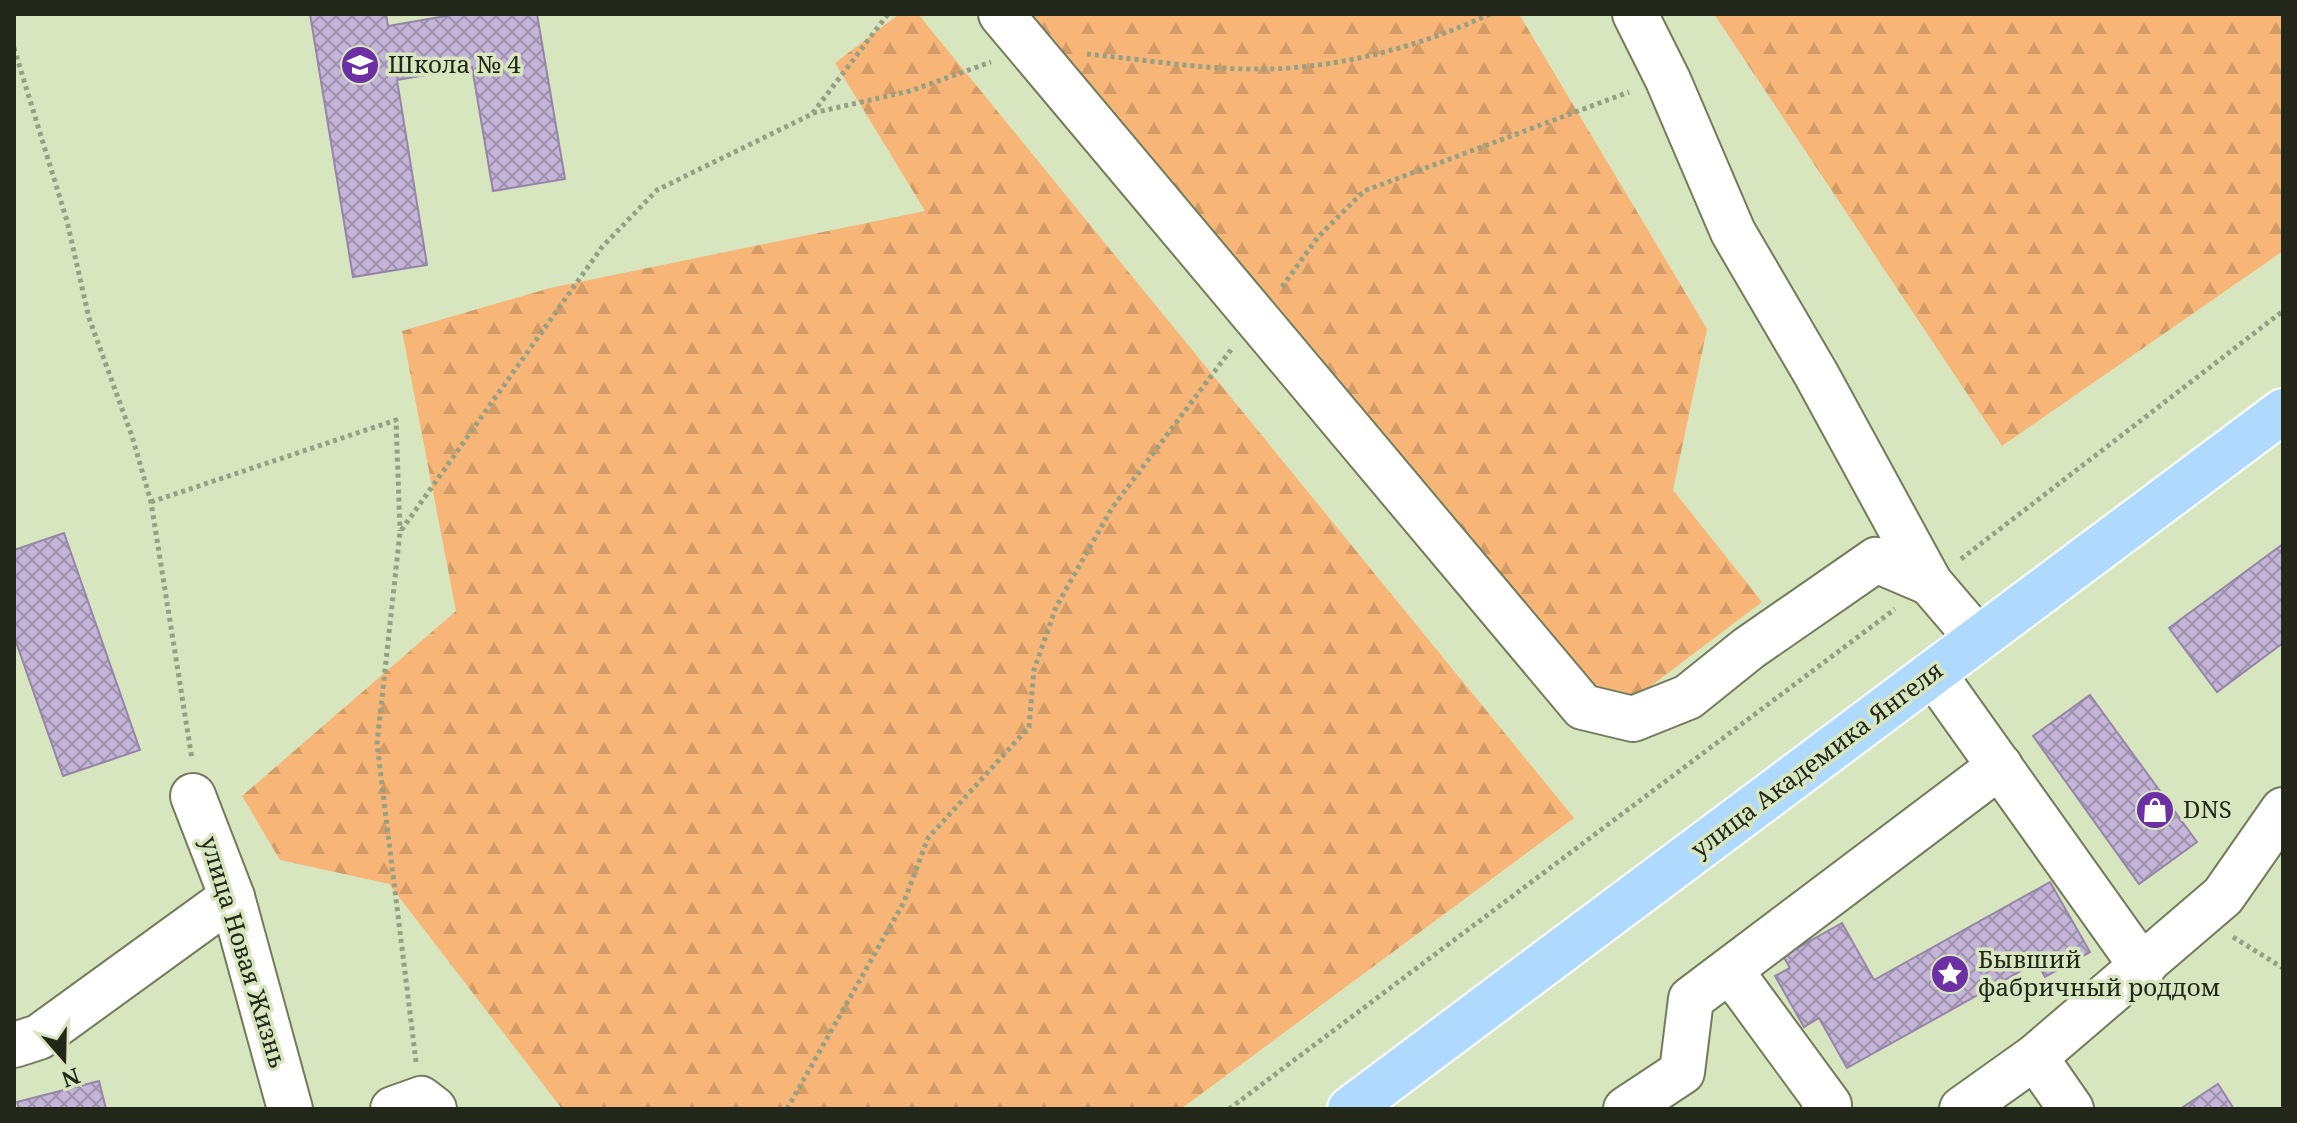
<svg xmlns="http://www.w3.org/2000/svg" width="2297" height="1123" font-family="'Noto Serif',serif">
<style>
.forest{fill:url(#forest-firs)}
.building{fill:url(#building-cross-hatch);stroke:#9586a8;stroke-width:2}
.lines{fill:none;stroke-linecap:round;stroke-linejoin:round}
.minor-casing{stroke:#707c5a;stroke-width:48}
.major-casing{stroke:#fff;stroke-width:48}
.path{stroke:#96a184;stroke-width:5;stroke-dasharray:4 4;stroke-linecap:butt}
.minor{stroke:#fff;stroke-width:44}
.major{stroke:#afdafd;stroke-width:44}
.labels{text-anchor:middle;stroke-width:7;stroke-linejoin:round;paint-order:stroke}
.poi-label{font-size:24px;fill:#222719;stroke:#d8e6c0;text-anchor:start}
.street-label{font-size:24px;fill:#222719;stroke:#d8e6c0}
</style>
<defs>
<pattern id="forest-firs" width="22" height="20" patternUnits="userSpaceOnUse" patternTransform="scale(2)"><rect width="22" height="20" fill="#f7b678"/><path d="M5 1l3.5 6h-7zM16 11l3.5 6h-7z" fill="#d39c67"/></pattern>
<pattern id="building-cross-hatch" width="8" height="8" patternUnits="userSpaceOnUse" patternTransform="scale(2)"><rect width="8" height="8" fill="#c3b4d8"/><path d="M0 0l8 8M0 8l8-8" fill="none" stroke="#9e92ae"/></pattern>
</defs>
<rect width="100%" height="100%" fill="#d8e6c0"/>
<g class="forest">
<polygon points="899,14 918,14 1574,818 1181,1109 562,1109 389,884 280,860 242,796 456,611 402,331 550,288 925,211 835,63"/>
<polygon points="1024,14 1519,14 1707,329 1673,490 1762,602 1631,701 1560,687"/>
<polygon points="1714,14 2283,14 2283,251 2002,446"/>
</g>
<g class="building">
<polygon points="310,14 386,14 388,26 457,14 537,14 565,179 493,191 472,67 397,80 427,265 353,277"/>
<polygon points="64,533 140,750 63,776 14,636 14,550"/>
<polygon points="2283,544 2283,643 2217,692 2169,628"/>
<polygon points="2090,695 2197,842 2139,884 2033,736"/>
<polygon points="2050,882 2090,952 2045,977 2037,962 1847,1068 1819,1018 1804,1027 1775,976 1790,968 1783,956 1842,923 1874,980"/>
<polygon points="99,1081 106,1109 19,1109 17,1102"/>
<polygon points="2218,1084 2234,1109 2180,1109"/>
</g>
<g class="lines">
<defs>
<g id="minor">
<polyline points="1001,14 1583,707 1633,719 1688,697 1749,648 1876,560 1930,583"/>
<polyline points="1635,14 1668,80 1733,232 1816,374 1930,583 1978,639"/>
<polyline points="1933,673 2143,968"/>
<polyline points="193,796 232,897 290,1109"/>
<polyline points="1730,970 1829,1105 1824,1109"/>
<polyline points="14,1045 39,1037 232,897"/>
<polyline points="2035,1057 2071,1109"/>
<polyline points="393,1109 421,1099 434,1109"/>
<polyline points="1626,1109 1682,1072 1691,999 2000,766"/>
<polyline points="1962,1109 2035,1057 2223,896 2283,810"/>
</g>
<polyline id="major" points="1350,1109 2283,411"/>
</defs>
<use href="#minor" class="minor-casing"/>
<use href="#major" class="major-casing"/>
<g class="path">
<polyline points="14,48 67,221 89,318 132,436 151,502 192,759"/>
<path d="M 1087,54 C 1139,59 1193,68 1246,69 C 1329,71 1415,49 1490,14"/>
<polyline points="813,113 910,91 991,62"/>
<polyline points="1282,287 1318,237 1364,191 1629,92"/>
<polyline points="151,502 396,420 400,531"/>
<polyline points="1961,559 2283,311"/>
<polyline points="2233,937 2283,968"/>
<polyline points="416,1062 377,744 400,532 602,247 657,190 812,114 888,14"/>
<polyline points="787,1109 904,902 928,838 1029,727 1034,670 1056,607 1112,508 1233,347"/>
<polyline points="1229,1109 1895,609"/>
</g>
<use href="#minor" class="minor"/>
<use href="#major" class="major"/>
</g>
<defs>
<symbol id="school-disc" viewBox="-11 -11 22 22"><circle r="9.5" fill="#6d2fa4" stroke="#d8e6c0"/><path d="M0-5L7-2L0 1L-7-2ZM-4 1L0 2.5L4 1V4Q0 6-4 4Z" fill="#fff"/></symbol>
<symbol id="shop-disc" viewBox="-11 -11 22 22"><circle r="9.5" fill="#6d2fa4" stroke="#d8e6c0"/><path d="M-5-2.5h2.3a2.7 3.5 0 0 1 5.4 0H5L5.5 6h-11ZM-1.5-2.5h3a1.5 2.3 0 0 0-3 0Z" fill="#fff"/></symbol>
<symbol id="sight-disc" viewBox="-11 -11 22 22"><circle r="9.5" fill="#6d2fa4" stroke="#d8e6c0"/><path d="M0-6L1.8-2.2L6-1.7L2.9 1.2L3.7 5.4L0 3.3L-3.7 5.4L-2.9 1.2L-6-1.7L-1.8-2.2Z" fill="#fff"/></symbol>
</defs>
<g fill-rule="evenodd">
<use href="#school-disc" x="338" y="43" width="44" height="44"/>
<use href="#shop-disc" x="2133" y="788" width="44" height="44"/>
<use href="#sight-disc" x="1928" y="952" width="44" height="44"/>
</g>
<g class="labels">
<g class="poi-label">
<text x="388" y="73">Школа № 4</text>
<text x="2183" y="818">DNS</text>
<text x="1978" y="968">Бывший<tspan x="1978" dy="28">фабричный роддом</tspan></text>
</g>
<g class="street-label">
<text transform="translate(1817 760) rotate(-37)" y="8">улица Академика Янгеля</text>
<text transform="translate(243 952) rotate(73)" y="8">улица Новая Жизнь</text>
</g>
</g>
<rect width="2297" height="1123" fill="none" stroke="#222719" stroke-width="32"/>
<g transform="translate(64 1059) rotate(160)" stroke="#d8e6c0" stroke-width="6" paint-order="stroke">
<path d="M0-6L14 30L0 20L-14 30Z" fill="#222719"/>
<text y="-12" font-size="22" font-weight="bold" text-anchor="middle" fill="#222719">N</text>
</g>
</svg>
